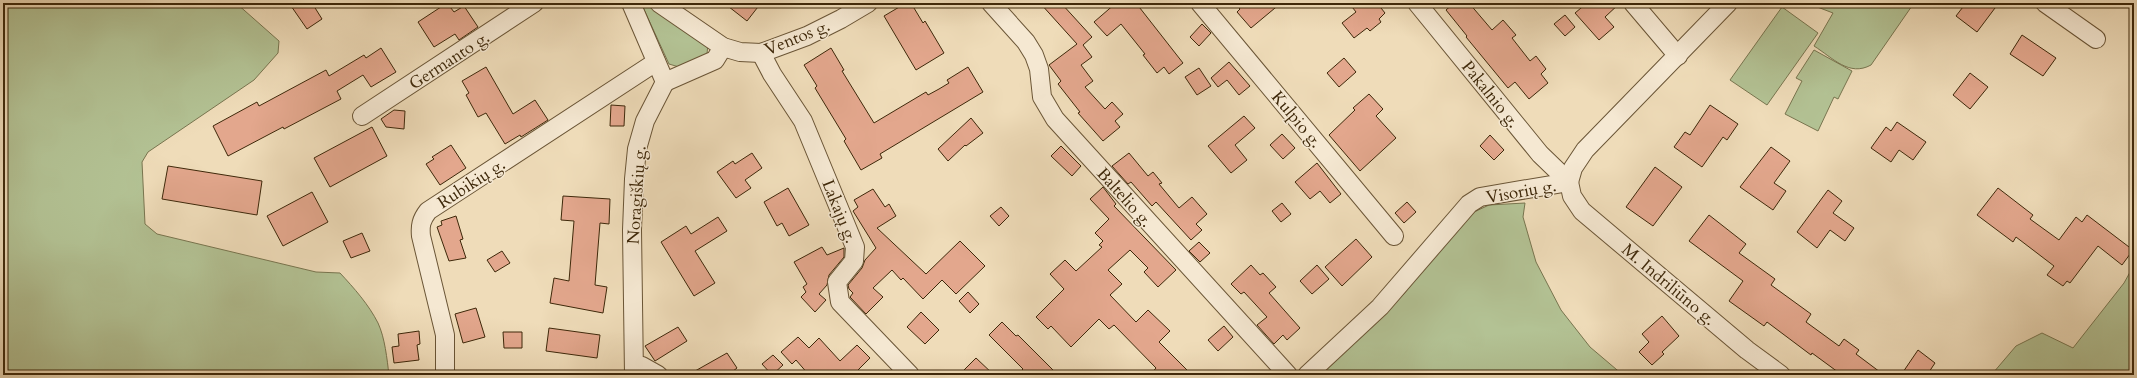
<svg xmlns="http://www.w3.org/2000/svg" width="2137" height="378" font-family="Cardo,serif">
<style>
.green{fill:#b3c294;stroke:#78754f}
.building{fill:#e3a78d;stroke:#3e280a}
.lines{fill:none;stroke-linecap:round;stroke-linejoin:round}
.minor-casing{stroke:#6a5536;stroke-width:20}
.minor{stroke:#f5e8d2;stroke-width:18}
.labels{text-anchor:middle;stroke-width:3;stroke-linejoin:round;paint-order:stroke}
.street-label{font-size:17px;fill:#3e280a;stroke:#f5e8d2}
</style>
<rect width="100%" height="100%" fill="#efdcb9"/>
<filter id="stains"><feTurbulence type="fractalNoise" baseFrequency=".005" numOctaves="4"/><feColorMatrix values="0 0 0 0 .2 0 0 0 0 .09 0 0 0 0 .02 0 0 0 .5 -.17"/></filter>
<radialGradient id="worn" r=".72"><stop offset=".6" stop-color="#630" stop-opacity="0"/><stop offset="1" stop-color="#630" stop-opacity=".3"/></radialGradient>
<g class="green">
<path d="M 3,3 L 236,3 L 279,41 L 278,53 L 254,80 L 148,152 L 142,162 L 145,224 L 157,234 L 316,272 L 340,273 C 354,288 369,305 378,323 C 385,338 387,359 389,375 L 3,375 Z"/>
<polygon points="641,3 650,3 708,43 707,54 679,67 669,64"/>
<path d="M 1807,3 L 1914,3 L 1871,65 C 1849,77 1833,58 1814,46 L 1833,13 Z"/>
<polygon points="1782,7 1818,33 1767,105 1730,80"/>
<polygon points="1814,50 1852,71 1838,99 1834,97 1818,131 1785,114 1802,81 1796,78"/>
<polygon points="1525,203 1523,217 1536,262 1561,310 1590,347 1623,375 1321,375 1403,295 1454,231 1474,212 1489,205"/>
<polygon points="2134,265 2134,375 1995,375 1993,373 2016,346 2042,333 2073,348 2124,283"/>
</g>
<g class="building">
<polygon points="289,3 312,3 322,19 307,29"/>
<polygon points="447,3 454,12 464,6 478,27 459,40 455,34 434,47 418,22"/>
<polygon points="724,3 761,3 747,21"/>
<polygon points="906,3 911,3 923,23 925,21 944,53 916,70 884,16"/>
<polygon points="1040,3 1061,3 1092,37 1083,45 1092,57 1081,65 1093,81 1085,87 1105,109 1112,102 1123,114 1115,121 1120,127 1103,141 1078,113 1080,112 1058,84 1061,81 1049,65 1077,44"/>
<polygon points="1116,3 1136,3 1183,63 1169,74 1164,67 1157,73 1143,55 1145,54 1121,24 1107,36 1094,22"/>
<polygon points="1235,3 1281,3 1251,28 1237,12 1240,9"/>
<polygon points="1349,3 1377,3 1385,13 1379,19 1381,22 1370,31 1367,28 1354,38 1342,23 1356,12"/>
<polygon points="1454,3 1469,3 1492,30 1503,20 1516,35 1512,38 1530,61 1536,56 1546,69 1541,74 1548,83 1529,99 1515,82 1508,88 1466,37 1467,36 1446,10"/>
<polygon points="1587,3 1620,3 1605,17 1614,27 1599,40 1575,13"/>
<polygon points="1966,3 1988,3 1995,8 1977,32 1956,16"/>
<polygon points="1565,15 1575,27 1565,36 1554,24"/>
<polygon points="1202,24 1211,33 1199,46 1190,37"/>
<polygon points="2022,35 2056,58 2043,76 2010,54"/>
<polygon points="381,48 396,72 371,87 363,75 337,91 341,99 284,129 283,127 228,156 213,126 257,102 259,106 326,70 329,76 364,55 366,58"/>
<polygon points="831,48 844,70 842,71 874,123 926,92 928,95 939,89 949,83 947,80 968,67 983,92 880,154 882,158 861,170 844,141 846,139 815,88 817,86 804,65"/>
<polygon points="1344,58 1356,72 1339,87 1327,73"/>
<polygon points="1229,62 1250,86 1239,95 1227,80 1218,87 1211,78"/>
<polygon points="486,67 513,114 535,100 548,120 521,137 520,135 505,144 486,113 478,117 466,95 469,93 462,81"/>
<polygon points="1199,68 1211,86 1197,95 1185,77"/>
<polygon points="1970,73 1988,87 1970,109 1953,95"/>
<polygon points="1369,94 1383,109 1376,116 1396,138 1360,171 1329,135 1355,110 1353,108"/>
<polygon points="611,105 625,106 624,126 610,126"/>
<polygon points="1710,105 1738,124 1727,140 1723,137 1702,167 1674,147 1685,132 1690,135"/>
<polygon points="394,110 405,111 404,129 386,127 381,119"/>
<polygon points="1244,116 1255,128 1235,145 1247,160 1231,173 1208,146"/>
<polygon points="971,118 983,133 966,146 965,145 948,161 938,149"/>
<polygon points="1897,122 1926,142 1913,160 1899,150 1891,162 1871,148 1886,127 1891,131"/>
<polygon points="372,127 387,156 330,187 314,158"/>
<polygon points="1282,134 1295,148 1283,159 1270,145"/>
<polygon points="1490,135 1504,150 1494,160 1480,146"/>
<polygon points="451,145 466,168 440,185 426,164 434,159 432,157"/>
<polygon points="1061,146 1081,166 1072,176 1051,156"/>
<polygon points="1771,147 1790,161 1774,183 1786,191 1773,210 1740,187"/>
<polygon points="752,153 762,168 745,180 751,188 736,198 717,172 733,161 735,164"/>
<polygon points="1129,153 1148,176 1153,172 1162,183 1159,184 1179,208 1192,197 1207,214 1196,224 1202,230 1191,240 1156,202 1152,206 1131,182 1128,184 1112,166"/>
<polygon points="1317,163 1341,194 1330,203 1320,191 1310,199 1295,182"/>
<polygon points="168,166 262,181 257,215 162,199"/>
<polygon points="1655,167 1682,187 1653,226 1626,207"/>
<polygon points="1103,187 1116,204 1114,206 1176,270 1158,287 1144,272 1148,268 1130,250 1108,270 1122,284 1110,295 1136,322 1148,310 1170,331 1159,342 1192,375 1150,375 1156,368 1114,325 1109,329 1099,319 1071,347 1051,326 1048,329 1036,317 1064,289 1050,274 1065,260 1076,271 1102,247 1099,245 1103,241 1095,233 1109,219 1090,199"/>
<polygon points="788,188 809,225 789,236 782,223 777,226 764,202"/>
<polygon points="1998,188 2033,215 2030,219 2059,240 2076,217 2082,222 2087,215 2133,250 2122,265 2098,246 2070,283 2067,281 2063,286 2047,275 2054,266 2016,237 2013,242 1977,215"/>
<polygon points="873,189 885,207 889,204 896,216 877,228 926,274 960,241 985,266 956,294 942,280 923,299 903,278 901,280 892,270 873,288 883,297 866,314 850,297 853,293 849,289 848,285 862,268 865,260 876,248 853,211 858,207 854,200"/>
<polygon points="1828,190 1842,201 1833,213 1854,228 1845,241 1830,230 1817,248 1797,232"/>
<polygon points="312,192 328,222 283,246 267,216"/>
<polygon points="563,196 610,199 609,224 600,223 595,285 607,287 603,313 550,303 554,278 569,281 574,221 561,220"/>
<polygon points="1407,202 1416,212 1404,223 1395,213"/>
<polygon points="1282,203 1291,214 1281,222 1272,211"/>
<polygon points="1001,207 1009,216 999,226 990,216"/>
<polygon points="1709,215 1746,244 1739,253 1775,279 1771,285 1811,314 1806,322 1839,346 1844,339 1859,350 1856,354 1884,375 1842,375 1812,353 1811,355 1767,322 1764,326 1729,301 1743,281 1689,241"/>
<polygon points="456,216 463,239 460,240 466,258 449,261 437,227 442,225 441,221"/>
<polygon points="718,217 727,231 695,251 715,283 694,296 661,242 686,226 691,234"/>
<polygon points="362,233 370,251 351,258 343,241"/>
<polygon points="1356,239 1372,257 1342,286 1325,267"/>
<polygon points="1199,242 1210,253 1200,262 1189,251"/>
<polygon points="822,247 827,255 844,248 844,257 829,275 827,285 819,294 826,300 815,312 801,297 806,292 803,287 807,284 794,262"/>
<polygon points="502,251 510,263 495,272 487,260"/>
<polygon points="1251,265 1260,275 1263,273 1276,287 1269,293 1300,328 1287,340 1283,335 1274,344 1257,325 1267,317 1244,292 1241,294 1231,284"/>
<polygon points="1317,265 1329,279 1312,294 1300,281"/>
<polygon points="968,292 979,304 970,313 959,301"/>
<polygon points="476,308 485,337 463,343 455,314"/>
<polygon points="921,312 939,330 925,344 907,327"/>
<polygon points="1662,316 1679,336 1662,352 1664,354 1652,365 1639,352 1649,342 1642,334"/>
<polygon points="1002,322 1016,336 1018,335 1058,375 1017,375 1023,369 989,335"/>
<polygon points="1224,326 1233,337 1218,351 1208,340"/>
<polygon points="678,327 687,341 655,361 645,346"/>
<polygon points="549,328 600,335 597,358 546,351"/>
<polygon points="419,331 420,344 417,345 419,360 394,363 392,347 399,346 398,334"/>
<polygon points="503,332 522,332 522,348 504,348"/>
<polygon points="798,337 809,348 819,338 840,361 857,345 870,358 853,375 809,375 796,360 792,364 781,352"/>
<polygon points="1918,350 1935,363 1927,375 1901,375"/>
<polygon points="727,353 737,368 728,375 688,375"/>
<polygon points="773,355 783,365 772,375 762,364"/>
<polygon points="976,358 994,375 959,375"/>
</g>
<g class="lines">
<defs>
<g id="minor">
<polyline points="631,3 665,82 645,121 637,149 634,179 632,230 634,375"/>
<polyline points="659,3 723,47 740,52 761,53 807,36 841,19 868,3"/>
<polyline points="991,3 1026,42 1034,55 1039,69 1042,97 1055,119 1288,375"/>
<polyline points="1200,3 1394,236"/>
<polyline points="1417,3 1540,154 1569,182"/>
<polyline points="1633,3 1678,56"/>
<polyline points="2045,3 2096,39"/>
<polyline points="761,53 772,74 803,121 855,247 854,261 837,282 840,302 910,375"/>
<polyline points="665,82 715,60 723,47"/>
<polyline points="362,116 534,3"/>
<polyline points="1569,182 1572,196 1582,211 1747,350 1781,375"/>
<polyline points="1569,182 1573,168 1585,150 1728,3"/>
<polyline points="634,365 642,366 658,375"/>
<path d="M 445,375 L 445,335 L 421,236 C 420,226 421,220 428,211 L 656,62"/>
<polyline points="1307,375 1380,307 1469,204 1480,197 1569,182"/>
</g>
</defs>
<use href="#minor" class="minor-casing"/>
<use href="#minor" class="minor"/>
</g>
<g class="labels">
<g class="street-label">
<text transform="translate(797 37) rotate(-22)" y="6">Ventos g.</text>
<text transform="translate(449 60) rotate(-33)" y="6">Germanto g.</text>
<text transform="translate(1491 94) rotate(51)" y="6">Pakalnio g.</text>
<text transform="translate(1297 119) rotate(50)" y="6">Kulpio g.</text>
<text transform="translate(471 183) rotate(-33)" y="6">Rubikių g.</text>
<text transform="translate(1521 191) rotate(-10)" y="6">Visorių g.</text>
<text transform="translate(636 195) rotate(-86)" y="6">Noragiškių g.</text>
<text transform="translate(1125 197) rotate(48)" y="6">Baltelio g.</text>
<text transform="translate(840 211) rotate(68)" y="6">Lakajų g.</text>
<text transform="translate(1669 284) rotate(40)" y="6">M. Indriliūno g.</text>
</g>
</g>
<rect width="2137" height="378" fill="none" stroke="#efdcb9" stroke-width="16"/>
<rect x="4" y="4" width="2129" height="370" fill="none" stroke="#3e280a" stroke-width="2"/>
<rect x="8" y="8" width="2121" height="362" fill="none" stroke="#3e280a"/>
<rect width="100%" height="100%" filter="url(#stains)"/>
<rect width="100%" height="100%" fill="url(#worn)"/>
</svg>
